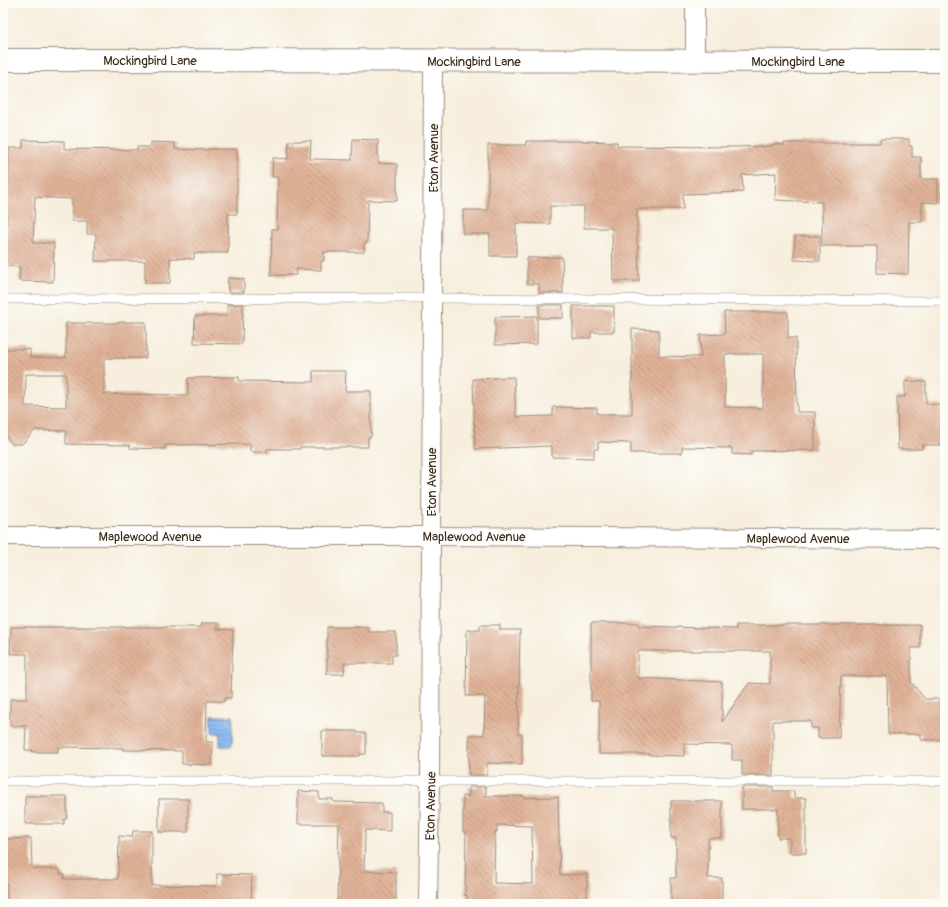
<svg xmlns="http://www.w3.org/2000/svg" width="948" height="907" font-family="Pangolin,sans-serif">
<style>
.water{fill:url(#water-rules);stroke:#627189}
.building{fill:url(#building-back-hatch);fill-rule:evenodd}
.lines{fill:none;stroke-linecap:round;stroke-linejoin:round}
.service-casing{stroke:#998c7e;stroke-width:10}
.minor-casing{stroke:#998c7e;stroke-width:20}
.secondary-casing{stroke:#998c7e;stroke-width:24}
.service{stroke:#fff;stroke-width:9}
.minor{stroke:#fff;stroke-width:18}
.secondary{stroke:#fff;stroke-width:22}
.labels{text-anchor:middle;stroke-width:3.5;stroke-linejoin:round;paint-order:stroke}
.street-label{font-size:13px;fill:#3b2a1e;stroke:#fdfcf7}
</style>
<defs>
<pattern id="water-rules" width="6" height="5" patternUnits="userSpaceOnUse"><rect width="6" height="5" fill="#88b8f4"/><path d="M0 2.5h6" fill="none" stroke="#7096c5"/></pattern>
<pattern id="building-back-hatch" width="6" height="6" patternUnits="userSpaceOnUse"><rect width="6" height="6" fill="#e1b398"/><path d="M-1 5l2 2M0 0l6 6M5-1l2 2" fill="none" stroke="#b8927b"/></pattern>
</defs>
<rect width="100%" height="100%" fill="#fdfcf7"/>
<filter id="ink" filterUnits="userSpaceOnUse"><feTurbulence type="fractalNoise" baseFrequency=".025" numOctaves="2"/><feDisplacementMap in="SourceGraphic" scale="8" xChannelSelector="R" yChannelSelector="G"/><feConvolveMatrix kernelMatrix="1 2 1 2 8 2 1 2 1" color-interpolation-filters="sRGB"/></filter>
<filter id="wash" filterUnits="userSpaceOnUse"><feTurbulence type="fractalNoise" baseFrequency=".012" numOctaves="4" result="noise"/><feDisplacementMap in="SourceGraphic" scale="16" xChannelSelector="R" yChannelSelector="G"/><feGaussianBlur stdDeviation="0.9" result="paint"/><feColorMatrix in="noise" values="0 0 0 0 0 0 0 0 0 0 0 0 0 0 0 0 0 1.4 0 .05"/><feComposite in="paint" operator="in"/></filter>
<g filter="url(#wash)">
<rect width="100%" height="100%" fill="#f7eedd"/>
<polygon class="water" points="212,716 233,716 232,746 220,746 220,733 212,733"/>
<g id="blocks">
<g class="building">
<polygon points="353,139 378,140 378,163 397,164 397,201 368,200 367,243 364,243 364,252 324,252 324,261 321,261 321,270 296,269 296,275 271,275 272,229 277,229 278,177 272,177 273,158 288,159 289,141 311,141 310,159 352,160"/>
<polygon points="880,139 909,139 909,146 912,146 912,157 921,157 921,179 938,179 938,203 922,202 922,222 909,222 908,274 877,273 877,246 822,246 822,202 775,200 776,173 742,175 743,192 683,194 683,209 637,209 637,245 638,245 639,281 613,281 612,228 584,228 584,206 550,206 550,224 516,223 516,256 490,256 490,234 463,234 463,210 488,210 488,145 526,145 526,141 582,141 617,142 617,146 732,147 772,146 772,144 784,145 784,143 880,143"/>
<polygon points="23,140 64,141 64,149 137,150 137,147 151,147 151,142 175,143 175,149 207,150 207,149 237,149 237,214 228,214 228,253 194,253 194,259 170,258 170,283 145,283 145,261 95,261 96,234 87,234 87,221 72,221 72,199 35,197 33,243 54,243 53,282 19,281 20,267 5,266 9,148 23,148"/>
<polygon points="795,236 820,236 820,261 794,260"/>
<polygon points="562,257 563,293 539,293 539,284 527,284 527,258"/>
<polygon points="228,278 244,279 244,292 228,292"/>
<polygon points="227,304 243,304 242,344 194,343 195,316 227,316"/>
<rect x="539" y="305" width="24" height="13"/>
<polygon points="573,306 614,306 614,332 591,332 591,338 573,338"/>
<path d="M 724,312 L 788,312 L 788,338 L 796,338 L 797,412 L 815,412 L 815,450 L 751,451 L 751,455 L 732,454 L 732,448 L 682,447 L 682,453 L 631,453 L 631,443 L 598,442 L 598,449 L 594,449 L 594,458 L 552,457 L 552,446 L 475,449 L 473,379 L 514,377 L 516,417 L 553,416 L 553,407 L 597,408 L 597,414 L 632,414 L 632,329 L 659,330 L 659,356 L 701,357 L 700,335 L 725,334 ZM 725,354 L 763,354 L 763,408 L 725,407 Z"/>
<polygon points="537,316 537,344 495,345 495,317"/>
<path d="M 119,322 L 146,322 L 146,358 L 104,358 L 104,394 L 188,395 L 188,378 L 239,377 L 239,381 L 313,382 L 313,371 L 346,371 L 345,391 L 371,391 L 371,437 L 368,437 L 368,447 L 300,447 L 300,449 L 267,449 L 267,452 L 250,452 L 250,444 L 165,445 L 165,449 L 130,448 L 130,445 L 66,444 L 66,431 L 35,430 L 22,444 L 12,444 L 3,432 L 3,349 L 30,349 L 30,357 L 66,358 L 66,323 L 119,323 ZM 26,374 L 66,374 L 66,407 L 25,406 Z"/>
<polygon points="905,381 926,382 926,404 942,405 941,413 945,413 945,441 943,441 943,445 922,445 922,449 898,449 897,397 905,397"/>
<polygon points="201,623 217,623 217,629 233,630 231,698 225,698 225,701 207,701 206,742 213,742 212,765 182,764 182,751 123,750 123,748 58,747 58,752 32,752 33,750 25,750 26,726 10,726 10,699 27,699 27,654 10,654 11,627 201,627"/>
<path d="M 591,623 L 639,623 L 639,626 L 736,629 L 736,625 L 920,625 L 920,648 L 911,648 L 911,682 L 925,699 L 943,699 L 941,740 L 921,740 L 921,734 L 888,734 L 887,676 L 841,676 L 839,738 L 818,738 L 818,728 L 811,728 L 811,721 L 773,721 L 773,775 L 742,775 L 742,760 L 732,760 L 732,745 L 684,744 L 684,756 L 650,755 L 650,754 L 599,754 L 599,701 L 591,701 ZM 638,651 L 771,651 L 770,653 L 770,684 L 749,683 L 722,722 L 722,682 L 638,678 Z"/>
<polygon points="480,625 500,625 500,630 520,630 518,734 522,735 522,764 487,763 487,775 469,775 469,735 484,735 485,696 466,696 467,630 480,630"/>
<polygon points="327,627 368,627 368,632 396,632 396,655 392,655 392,663 344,663 344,674 327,674"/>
<polygon points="322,731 357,731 357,733 366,733 366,754 360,754 360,756 322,756"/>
<path d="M 469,787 L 486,787 L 486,796 L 523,796 L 523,798 L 558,797 L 560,875 L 587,874 L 587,904 L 467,904 L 467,895 L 465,895 L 466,832 L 463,832 L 463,796 L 469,796 ZM 497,825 L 532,826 L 533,884 L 494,883 L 495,832 L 497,832 Z"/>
<polygon points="742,787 773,787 773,791 794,791 794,798 806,798 806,853 790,853 790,838 778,838 778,809 742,809"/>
<polygon points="298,791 319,792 319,799 333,799 333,802 382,803 382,812 390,812 390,831 365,830 364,871 396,872 396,904 337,904 339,824 298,824"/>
<polygon points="25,796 67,796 67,819 64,819 64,824 25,824"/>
<rect x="159" y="799" width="29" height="33"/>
<polygon points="671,801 722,801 722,838 708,838 708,878 722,878 722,904 671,904 671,878 676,878 676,838 671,838"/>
<polygon points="133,831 152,831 152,885 217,886 217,874 252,875 251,904 7,904 6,839 31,838 32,869 60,869 60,874 64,874 64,879 118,879 119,836 132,837"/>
</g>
</g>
</g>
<g filter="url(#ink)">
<use href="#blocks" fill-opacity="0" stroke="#998c7e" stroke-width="1"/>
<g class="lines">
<defs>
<g id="service">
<polyline points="3,299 432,298 945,301"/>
<polyline points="3,781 945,781"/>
</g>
<g id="minor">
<polyline points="695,3 695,61"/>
<polyline points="3,536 431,536 945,539"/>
<polyline points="428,904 430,781 433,61"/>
</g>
<polyline id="secondary" points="3,60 945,61"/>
</defs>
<use href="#service" class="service-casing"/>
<use href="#minor" class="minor-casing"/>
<use href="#secondary" class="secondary-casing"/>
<use href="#service" class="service"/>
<use href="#minor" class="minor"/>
<use href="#secondary" class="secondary"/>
</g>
</g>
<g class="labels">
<g class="street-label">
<text x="150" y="65">Mockingbird Lane</text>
<text x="474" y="66">Mockingbird Lane</text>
<text x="798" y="66">Mockingbird Lane</text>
<text transform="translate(433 158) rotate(-90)" y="5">Eton Avenue</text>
<text transform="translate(431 482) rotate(-90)" y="5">Eton Avenue</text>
<text x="150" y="541">Maplewood Avenue</text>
<text x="474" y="541">Maplewood Avenue</text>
<text x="798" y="543">Maplewood Avenue</text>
<text transform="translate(430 806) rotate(-89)" y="5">Eton Avenue</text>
</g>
</g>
<rect width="948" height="907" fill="none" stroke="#fdfcf7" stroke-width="16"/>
</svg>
